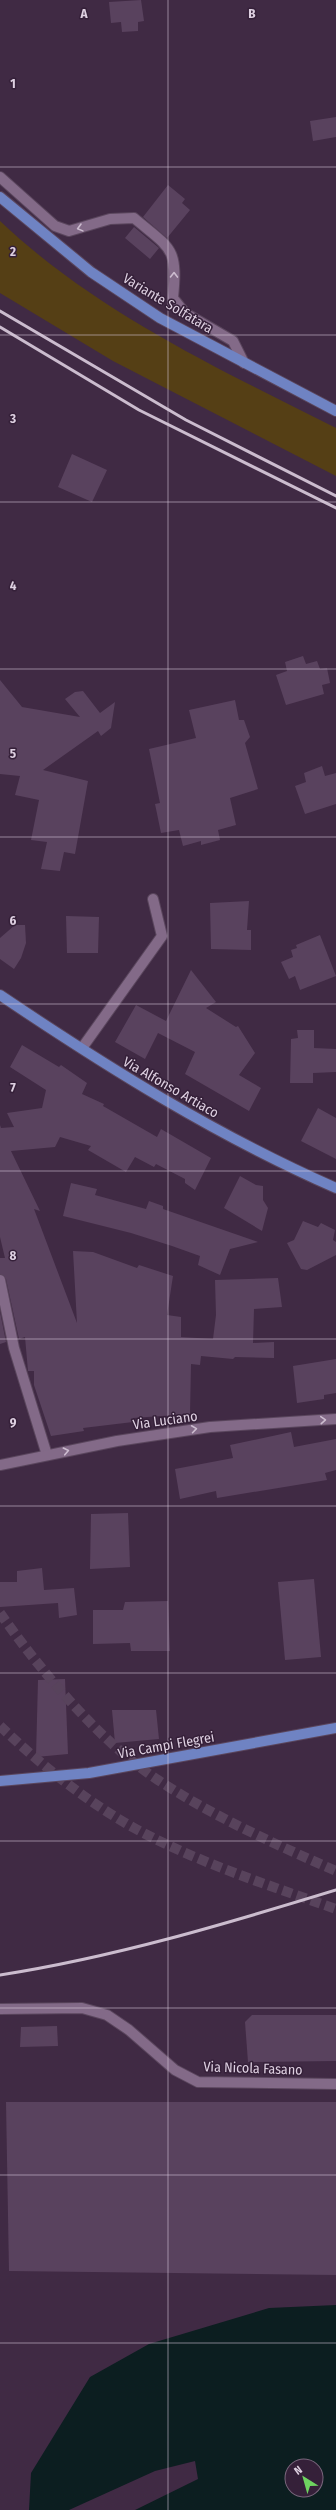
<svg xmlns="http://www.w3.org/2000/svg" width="336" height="2510" font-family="'Fira Sans Condensed',sans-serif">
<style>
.green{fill:#553f15}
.water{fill:#0c1e20;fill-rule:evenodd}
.building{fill:#59425e}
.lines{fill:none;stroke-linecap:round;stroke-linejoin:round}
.minor-tunnel{stroke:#58435c;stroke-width:10;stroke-dasharray:10 5;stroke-linecap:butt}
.minor-casing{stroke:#5a465d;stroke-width:12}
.major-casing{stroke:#5a465d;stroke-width:12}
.minor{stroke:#836a88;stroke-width:10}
.major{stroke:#6f83c3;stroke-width:10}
.rail{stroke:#cbbcce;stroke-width:3}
.oneway{stroke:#ccbccf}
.grid{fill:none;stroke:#ded0e1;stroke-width:1;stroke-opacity:0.55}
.labels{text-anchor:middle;stroke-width:3;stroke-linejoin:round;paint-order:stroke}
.street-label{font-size:14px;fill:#ded0e1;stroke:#352039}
.grid-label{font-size:13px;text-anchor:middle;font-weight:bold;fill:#ded0e1;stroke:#352039;stroke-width:3;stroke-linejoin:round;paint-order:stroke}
</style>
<rect width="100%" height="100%" fill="#402a44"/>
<path class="green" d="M 0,221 C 96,312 219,369 336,428 L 336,476 L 113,361 L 0,293 Z"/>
<path class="water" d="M 336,2305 L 336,2510 L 135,2510 L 198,2479 L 195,2461 L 155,2471 L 69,2510 L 29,2510 L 31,2473 L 90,2377 L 149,2344 L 269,2308 ZM 292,2466 L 316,2466 L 316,2490 L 292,2490 Z"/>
<g class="building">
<polygon points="141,0 144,21 138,22 138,31 122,32 121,22 111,23 109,2"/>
<polygon points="336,117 336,137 313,141 310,121"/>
<polygon points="168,185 185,199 182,203 190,210 167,238 143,217"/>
<polygon points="134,227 159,248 150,259 125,238"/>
<polygon points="72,454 107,470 92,502 58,487"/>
<polygon points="303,656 306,664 317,661 320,669 327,668 330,683 322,685 324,694 286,705 276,675 287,671 285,662"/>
<polygon points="0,680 22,707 80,717 65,699 75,692 83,691 100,713 115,702 111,728 101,736 98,731 43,770 88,781 75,854 64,852 60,871 41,869 47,842 31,840 39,800 15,795 20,776 0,774"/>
<polygon points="235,700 239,720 244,720 250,737 245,743 258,789 230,798 236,825 218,830 220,840 201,845 201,841 183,846 179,830 161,833 155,804 160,803 149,749 196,738 189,710"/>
<polygon points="322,766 325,776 336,773 336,804 305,814 295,786 306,782 304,773"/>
<polygon points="249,901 247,930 251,930 251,950 211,949 210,903"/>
<polygon points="66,916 99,917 98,953 67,953"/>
<polygon points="15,925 25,925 26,943 21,958 14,969 0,959 0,938"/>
<polygon points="320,935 336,976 300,990 295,976 289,979 281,962 293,957 291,950 297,948 296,945"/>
<polygon points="191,970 216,1002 206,1008 236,1027 238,1026 255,1053 239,1075 261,1088 249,1111 185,1074 195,1052 158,1033 145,1059 115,1042 136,1005 166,1021"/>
<polygon points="297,1030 314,1030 314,1048 336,1049 336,1072 313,1073 313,1083 290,1083 291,1039 298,1038"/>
<polygon points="22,1045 59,1067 61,1065 87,1083 82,1094 104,1104 103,1106 157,1137 161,1129 211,1158 195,1190 185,1183 185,1179 156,1164 154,1167 135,1157 126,1172 88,1150 91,1146 60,1137 55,1147 11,1151 40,1211 34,1209 77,1323 73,1251 93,1252 137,1268 139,1265 173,1276 167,1315 181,1317 181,1337 213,1339 216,1315 215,1280 278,1278 282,1307 254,1309 253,1343 274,1342 274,1358 235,1357 233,1359 201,1356 200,1365 191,1364 190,1414 133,1418 133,1422 83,1428 84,1431 51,1436 34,1385 34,1371 28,1371 25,1337 19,1339 6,1279 0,1274 0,1258 5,1258 0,1237 0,1125 1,1128 14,1127 7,1113 42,1108 46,1090 10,1067"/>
<polygon points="318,1108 336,1118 336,1159 301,1141"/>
<polygon points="240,1176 256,1185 263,1186 263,1200 268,1208 262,1231 224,1208"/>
<polygon points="71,1183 97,1189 95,1195 146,1209 149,1201 163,1206 163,1209 258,1242 230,1249 220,1275 198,1265 200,1256 172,1246 131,1233 63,1216"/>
<polygon points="303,1221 318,1227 321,1223 335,1230 333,1240 336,1242 336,1255 307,1270 301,1269 287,1243 294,1240"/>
<polygon points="0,1312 6,1342 0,1344"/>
<polygon points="336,1359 336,1393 324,1395 324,1399 297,1403 293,1366"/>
<polygon points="291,1432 294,1447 336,1439 336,1470 325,1473 327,1480 217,1498 216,1491 180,1499 175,1469 233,1458 230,1445"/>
<polygon points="128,1513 130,1567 90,1569 91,1514"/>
<polygon points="42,1568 44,1590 74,1588 77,1615 59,1618 58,1603 0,1607 0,1582 17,1582 17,1571"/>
<polygon points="314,1579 321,1657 285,1660 278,1582"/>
<polygon points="168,1601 170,1651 131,1651 130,1643 93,1644 93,1610 123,1610 125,1602"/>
<polygon points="65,1679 68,1754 36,1757 38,1680"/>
<polygon points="112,1710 156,1710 159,1739 115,1743"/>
<polygon points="252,2015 336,2015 336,2061 248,2062 245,2022"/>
<polygon points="57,2026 58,2046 20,2047 21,2027"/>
<polygon points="6,2102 336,2102 336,2275 9,2271"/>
</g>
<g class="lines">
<g class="minor-tunnel">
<path d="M 0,1613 C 39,1669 101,1743 158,1780 C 214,1817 275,1844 336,1871"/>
<path d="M 0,1726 C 40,1764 87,1802 136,1829 C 199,1863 268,1885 336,1909"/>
</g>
<defs>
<g id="minor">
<path d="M 0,177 L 55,226 L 69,231 L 110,219 L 134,218 C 171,249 178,247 173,298 L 185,313 L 233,341 L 244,363"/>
<polyline points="82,1048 162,936 153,899"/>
<polyline points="0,1280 14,1348 47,1455"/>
<polyline points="0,1465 117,1441 210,1427 336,1419"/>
<polyline points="0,2009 82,2008 107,2015 129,2030 175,2070 198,2082 336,2084"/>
</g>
<g id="major">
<polyline points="0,197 91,272 160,318 336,411"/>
<path d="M 0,995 C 107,1067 217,1136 336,1188"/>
<polyline points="0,1781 89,1773 336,1728"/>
</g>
</defs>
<use href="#minor" class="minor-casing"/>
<use href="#major" class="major-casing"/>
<use href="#minor" class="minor"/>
<use href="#major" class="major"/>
<g class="rail">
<polyline points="0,311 186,420 336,496"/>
<polyline points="0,327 139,410 336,508"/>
<path d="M 0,1975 C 115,1957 225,1924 336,1890"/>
</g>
</g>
<defs><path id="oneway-chevron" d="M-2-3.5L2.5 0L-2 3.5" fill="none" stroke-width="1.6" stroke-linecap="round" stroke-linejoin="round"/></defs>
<g class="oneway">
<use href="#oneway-chevron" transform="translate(80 228) rotate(165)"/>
<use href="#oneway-chevron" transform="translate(174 275) rotate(-89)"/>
<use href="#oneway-chevron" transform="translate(323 1420) rotate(-4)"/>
<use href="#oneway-chevron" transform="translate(194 1429) rotate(-8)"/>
<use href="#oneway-chevron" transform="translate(66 1451) rotate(-12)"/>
</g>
<path class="grid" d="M 168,0 L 168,2510M 0,167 L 336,167M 0,335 L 336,335M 0,502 L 336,502M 0,669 L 336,669M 0,837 L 336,837M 0,1004 L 336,1004M 0,1171 L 336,1171M 0,1339 L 336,1339M 0,1506 L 336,1506M 0,1673 L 336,1673M 0,1841 L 336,1841M 0,2008 L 336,2008M 0,2175 L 336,2175M 0,2343 L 336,2343"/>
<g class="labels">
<g class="street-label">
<text transform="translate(168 303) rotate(31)" y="5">Variante Solfatara</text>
<text transform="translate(171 1087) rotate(30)" y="5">Via Alfonso Artiaco</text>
<text transform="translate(165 1420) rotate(-8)" y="5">Via Luciano</text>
<text transform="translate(166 1745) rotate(-10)" y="5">Via Campi Flegrei</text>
<text transform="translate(253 2068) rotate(2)" y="5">Via Nicola Fasano</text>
</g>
</g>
<g class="grid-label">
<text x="84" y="18">A</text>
<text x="252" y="18">B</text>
<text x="13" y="88">1</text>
<text x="13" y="256">2</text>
<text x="13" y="423">3</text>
<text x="13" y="590">4</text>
<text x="13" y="758">5</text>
<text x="13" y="925">6</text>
<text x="13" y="1092">7</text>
<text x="13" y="1260">8</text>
<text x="13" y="1427">9</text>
</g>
<g transform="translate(304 2478) rotate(323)"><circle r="19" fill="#352039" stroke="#79667c"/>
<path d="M0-3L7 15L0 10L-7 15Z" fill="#6ed360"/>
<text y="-6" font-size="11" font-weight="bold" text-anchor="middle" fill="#ded0e1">N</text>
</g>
</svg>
